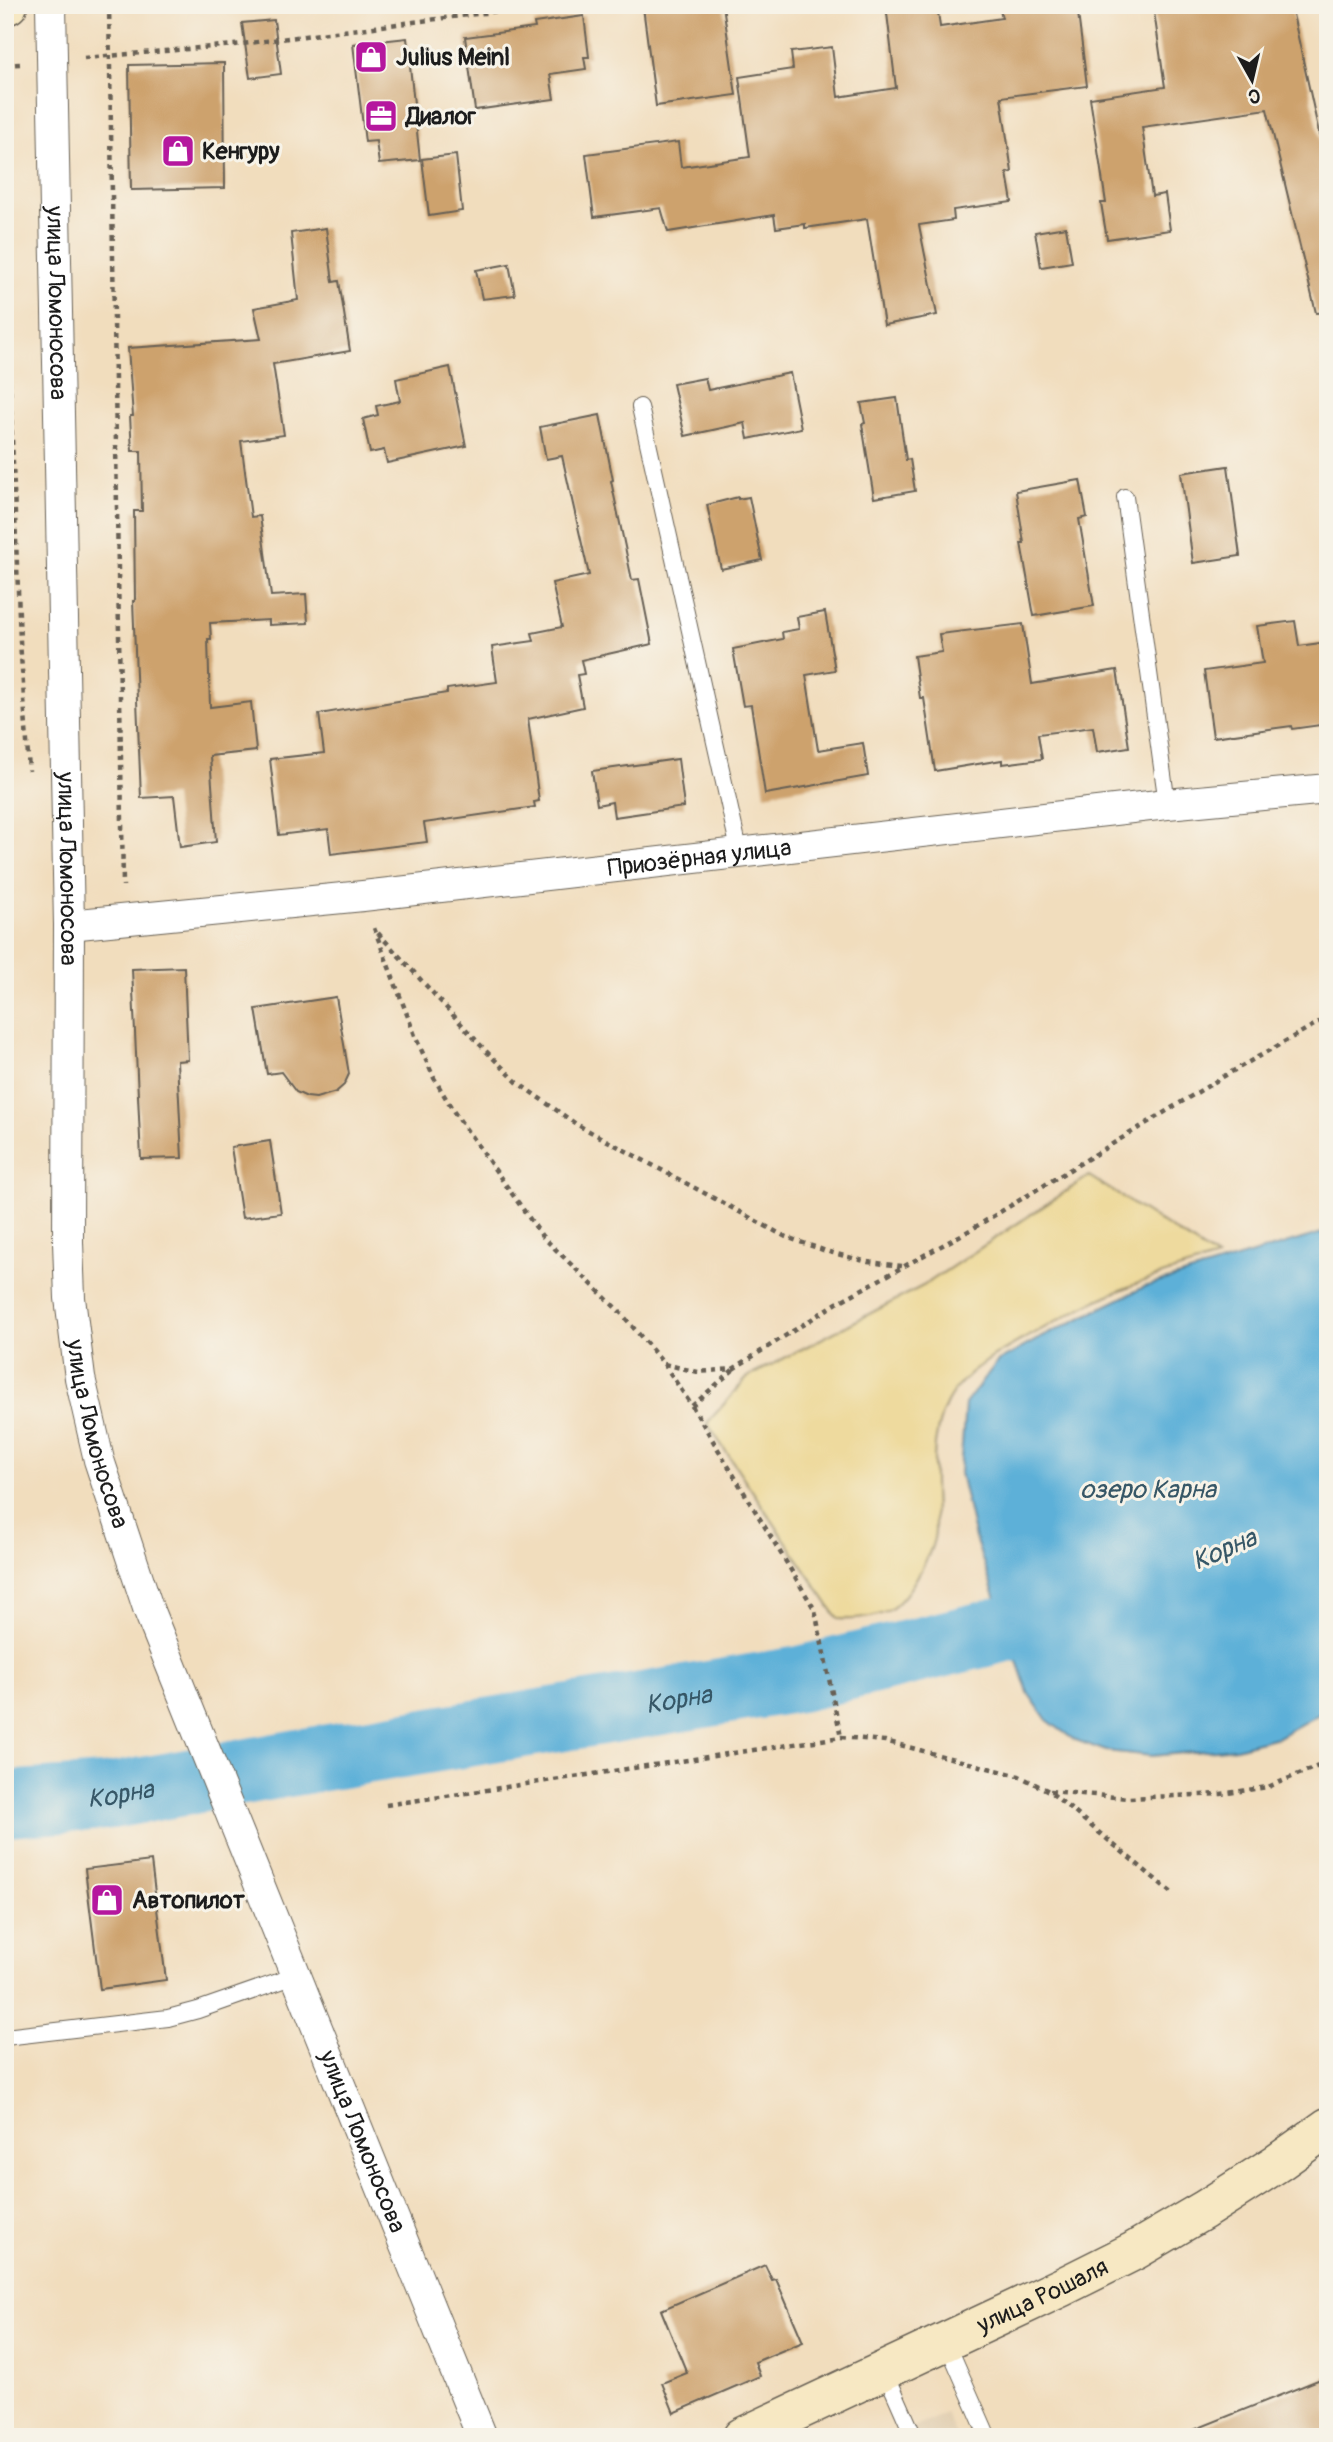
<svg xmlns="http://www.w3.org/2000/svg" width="1333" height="2442" font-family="Pangolin,sans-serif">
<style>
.built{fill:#e2d0b4}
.sand{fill:#eeda9e;stroke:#857b5d;stroke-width:2}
.water{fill:#5db0d8;stroke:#3c667a;stroke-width:2}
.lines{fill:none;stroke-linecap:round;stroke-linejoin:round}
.river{stroke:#5db0d8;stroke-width:66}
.building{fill:#cda26d}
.lane-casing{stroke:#676054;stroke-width:18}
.street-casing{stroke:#676054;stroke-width:32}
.secondary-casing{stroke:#676054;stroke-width:41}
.path{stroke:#676054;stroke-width:4.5;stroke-dasharray:5 5;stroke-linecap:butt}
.lane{stroke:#fff;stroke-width:16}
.street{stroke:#fff;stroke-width:30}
.secondary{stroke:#f7e8c3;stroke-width:38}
.labels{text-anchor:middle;stroke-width:6;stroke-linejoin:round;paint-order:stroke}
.poi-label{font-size:24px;font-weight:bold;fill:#1c1c1c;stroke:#f7f3e8;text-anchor:start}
.street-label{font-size:24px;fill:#1c1c1c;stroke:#f7f3e8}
.water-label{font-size:26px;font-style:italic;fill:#365767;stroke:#f7f3e8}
</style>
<rect width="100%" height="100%" fill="#f7f3e8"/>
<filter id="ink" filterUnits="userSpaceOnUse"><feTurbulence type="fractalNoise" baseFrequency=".0143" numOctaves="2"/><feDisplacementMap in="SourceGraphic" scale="14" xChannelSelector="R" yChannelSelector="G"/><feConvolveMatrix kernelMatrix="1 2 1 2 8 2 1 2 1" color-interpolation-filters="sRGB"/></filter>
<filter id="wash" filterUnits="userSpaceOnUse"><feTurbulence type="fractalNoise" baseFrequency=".00686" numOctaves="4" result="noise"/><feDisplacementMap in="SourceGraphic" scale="28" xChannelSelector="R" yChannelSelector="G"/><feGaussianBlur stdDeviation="1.57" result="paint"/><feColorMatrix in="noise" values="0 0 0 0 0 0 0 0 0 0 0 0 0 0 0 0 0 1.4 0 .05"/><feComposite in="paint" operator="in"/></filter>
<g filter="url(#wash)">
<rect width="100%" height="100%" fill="#f1ddbd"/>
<polygon class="built" points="946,2413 957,2437 894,2437"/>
<path class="sand" d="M 1089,1176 L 1217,1258 C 1188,1267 1159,1275 1131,1286 C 1098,1298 1066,1316 1035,1333 C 1008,1347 973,1366 954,1391 C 925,1432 936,1483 935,1530 C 935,1543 927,1558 921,1570 C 900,1610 884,1621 838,1619 L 707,1423 L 748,1377 L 923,1286 Z"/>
<polygon class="water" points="1328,1231 1328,1709 1278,1737 1236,1748 1152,1756 1106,1751 1073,1739 1047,1720 1028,1693 975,1538 960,1473 965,1404 997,1362 1042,1337 1144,1287"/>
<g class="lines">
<path class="river" id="s1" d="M 5,1804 L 105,1797 L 293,1763 L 800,1679 L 1006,1629 L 1093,1602"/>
</g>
<g id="blocks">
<g class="building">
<polygon points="659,5 723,5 736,95 656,106 643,7"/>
<polygon points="886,5 937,5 940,27 1002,18 1000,10 1036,5 1077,5 1087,86 1001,97 1012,172 1007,173 1012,202 953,210 954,220 919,225 937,315 884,325 867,219 805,228 805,224 776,228 774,215 668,232 661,208 594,217 586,154 678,142 681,167 750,157 739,77 793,69 791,52 832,47 838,97 896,88"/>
<polygon points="1153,5 1291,5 1328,174 1328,312 1316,313 1267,109 1142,127 1152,196 1165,194 1170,230 1107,239 1101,203 1106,203 1090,98 1165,87"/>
<polygon points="584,16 589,57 584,57 586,69 550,74 554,99 475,110 465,37 535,28 534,23"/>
<polygon points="274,20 281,74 250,78 242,23"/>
<polygon points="407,38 420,160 379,164 376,141 365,142 353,44"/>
<polygon points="224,63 225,188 131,190 129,65"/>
<polygon points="456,155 462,211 429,216 422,159"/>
<polygon points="1066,227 1072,262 1041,267 1035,232"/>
<polygon points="326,228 333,282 339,281 350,351 273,364 284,435 241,441 251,517 260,516 271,596 306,594 308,623 269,625 269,620 210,623 211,639 208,639 210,707 251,702 256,751 210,756 216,842 180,847 174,796 141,798 133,601 135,601 134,511 142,511 141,451 132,451 130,416 133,416 128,348 261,339 254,308 298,300 291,233"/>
<polygon points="509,264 515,295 482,299 476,270"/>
<polygon points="450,367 466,446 387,463 384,450 370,453 363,419 378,415 376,406 400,401 396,379"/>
<polygon points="790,373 801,428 748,439 745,423 685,436 673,384 705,378 708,390"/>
<polygon points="897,398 906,460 910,459 915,491 874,498 862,424 865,423 861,403"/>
<polygon points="600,415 613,480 611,481 632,580 639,579 652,644 581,660 584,674 577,675 583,707 528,719 539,801 534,802 535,807 424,823 427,842 331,854 328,829 279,835 270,759 324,753 319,714 447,693 447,689 497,682 492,647 534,641 532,633 562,627 552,583 589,575 562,456 546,459 540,427"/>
<polygon points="1228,466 1240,556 1193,563 1181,473"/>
<polygon points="1080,480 1087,517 1079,519 1094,606 1034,616 1021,543 1024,543 1016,491"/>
<polygon points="738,497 738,499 749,497 762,560 721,569 707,505"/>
<polygon points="825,612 835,670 806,675 818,750 863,743 868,776 765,794 751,705 743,706 733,649 783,639 782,632 799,629 797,617"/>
<polygon points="1295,621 1299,646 1328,642 1328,724 1292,729 1291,726 1213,737 1204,671 1263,663 1257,626"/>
<polygon points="1023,624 1032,684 1117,670 1129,747 1097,752 1093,727 1038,734 1042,759 1002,764 1002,760 935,771 924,698 920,698 914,656 942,652 939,634"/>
<polygon points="678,759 684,807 614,817 612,802 597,805 592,771"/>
<polygon points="184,967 188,1060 177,1061 182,1158 141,1159 132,969"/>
<polygon points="336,997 349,1074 344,1085 336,1092 316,1098 307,1097 296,1092 281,1072 267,1074 256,1009"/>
<polygon points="270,1141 281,1213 242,1218 231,1147"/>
<polygon points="151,1861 166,1980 100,1989 85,1869"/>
<polygon points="765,2265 772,2280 776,2279 803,2342 755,2362 760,2376 674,2413 662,2383 687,2373 661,2310"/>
<polygon points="1328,2376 1328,2437 1182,2437 1181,2435"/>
</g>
</g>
</g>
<g filter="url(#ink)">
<use href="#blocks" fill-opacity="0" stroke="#676054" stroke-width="2"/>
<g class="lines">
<defs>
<g id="lane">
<polyline points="640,407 740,854"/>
<polyline points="1125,497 1167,804"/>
<polyline points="5,2037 168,2018 198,2010 295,1976"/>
<polyline points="946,2341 988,2437"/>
<polyline points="884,2369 914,2437"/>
</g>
<g id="street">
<path id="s2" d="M 51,5 L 69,925 L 68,1242 L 70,1298 L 80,1378 L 99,1460 L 149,1611 L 482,2437"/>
<path id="s3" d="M 69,925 L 363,896 L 1167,804 L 1328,789"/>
</g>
<g id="secondary">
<polyline points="5,6 8,5"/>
<path id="s4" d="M 742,2437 L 1062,2287 L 1134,2251 L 1204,2210 L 1279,2162 L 1328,2127"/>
</g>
</defs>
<use href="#lane" class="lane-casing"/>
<use href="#street" class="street-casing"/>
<use href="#secondary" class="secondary-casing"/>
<g class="path">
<polyline points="109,5 123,886"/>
<polyline points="84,58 234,45 546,5"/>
<polyline points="5,65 20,64"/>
<polyline points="5,260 20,641 29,771"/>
<polyline points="374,928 416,1038 434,1078 454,1112 542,1236 621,1313 664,1364 692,1406 815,1610 841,1737"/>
<polyline points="378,933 486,1051 518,1083 576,1124 786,1237 829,1252 868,1262 902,1266"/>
<polyline points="664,1364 698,1372 733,1369 837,1303 972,1229 1226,1075 1328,1017"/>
<polyline points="692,1406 733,1370"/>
<polyline points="1050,1791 1127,1798 1221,1794 1268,1787 1328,1762"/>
<polyline points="386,1805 841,1737 885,1741 1019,1776 1049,1791 1172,1893"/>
</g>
<use href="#lane" class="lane"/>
<use href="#street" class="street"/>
<use href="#secondary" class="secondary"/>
</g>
</g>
<defs>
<symbol id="shop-square" viewBox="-11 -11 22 22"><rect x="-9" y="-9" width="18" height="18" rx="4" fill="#b5179e" stroke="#f7f3e8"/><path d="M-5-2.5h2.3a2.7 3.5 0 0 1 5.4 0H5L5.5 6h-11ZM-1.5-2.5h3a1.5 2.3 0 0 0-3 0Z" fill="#fff"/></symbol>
<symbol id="office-square" viewBox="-11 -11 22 22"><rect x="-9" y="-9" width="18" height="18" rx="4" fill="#b5179e" stroke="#f7f3e8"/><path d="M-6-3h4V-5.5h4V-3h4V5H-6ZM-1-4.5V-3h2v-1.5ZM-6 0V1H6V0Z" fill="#fff"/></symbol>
</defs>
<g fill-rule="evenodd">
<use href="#shop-square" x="352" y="38" width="38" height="38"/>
<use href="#office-square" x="362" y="97" width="38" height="38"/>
<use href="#shop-square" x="159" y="132" width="38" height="38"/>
<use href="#shop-square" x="88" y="1881" width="38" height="38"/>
</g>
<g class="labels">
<g class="poi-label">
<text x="396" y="65">Julius Meinl</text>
<text x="406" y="124">Диалог</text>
<text x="202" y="159">Кенгуру</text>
<text x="132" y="1908">Автопилот</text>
</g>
<g class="street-label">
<text dy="8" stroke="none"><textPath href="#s2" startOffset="298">улица Ломоносова</textPath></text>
<text dy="8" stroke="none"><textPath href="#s3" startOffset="634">Приозёрная улица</textPath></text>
<text dy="8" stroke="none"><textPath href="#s2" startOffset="864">улица Ломоносова</textPath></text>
<text dy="8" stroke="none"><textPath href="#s2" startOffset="1432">улица Ломоносова</textPath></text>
<text dy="8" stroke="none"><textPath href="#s2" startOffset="2189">улица Ломоносова</textPath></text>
<text dy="8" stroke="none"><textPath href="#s4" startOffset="332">улица Рошаля</textPath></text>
</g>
<g class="water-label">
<text x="1148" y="1498">озеро Карна</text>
<text transform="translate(1224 1549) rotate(-23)" y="9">Корна</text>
<text dy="9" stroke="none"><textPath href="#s1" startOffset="682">Корна</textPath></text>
<text dy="9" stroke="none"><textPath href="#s1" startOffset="116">Корна</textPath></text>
</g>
</g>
<rect width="1333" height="2442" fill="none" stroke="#f7f3e8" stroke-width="28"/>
<g transform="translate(1252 80) rotate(172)" stroke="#f7f3e8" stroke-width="5" paint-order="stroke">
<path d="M0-5L12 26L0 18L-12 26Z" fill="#1c1c1c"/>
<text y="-10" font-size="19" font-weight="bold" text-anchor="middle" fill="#1c1c1c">С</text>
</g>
</svg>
